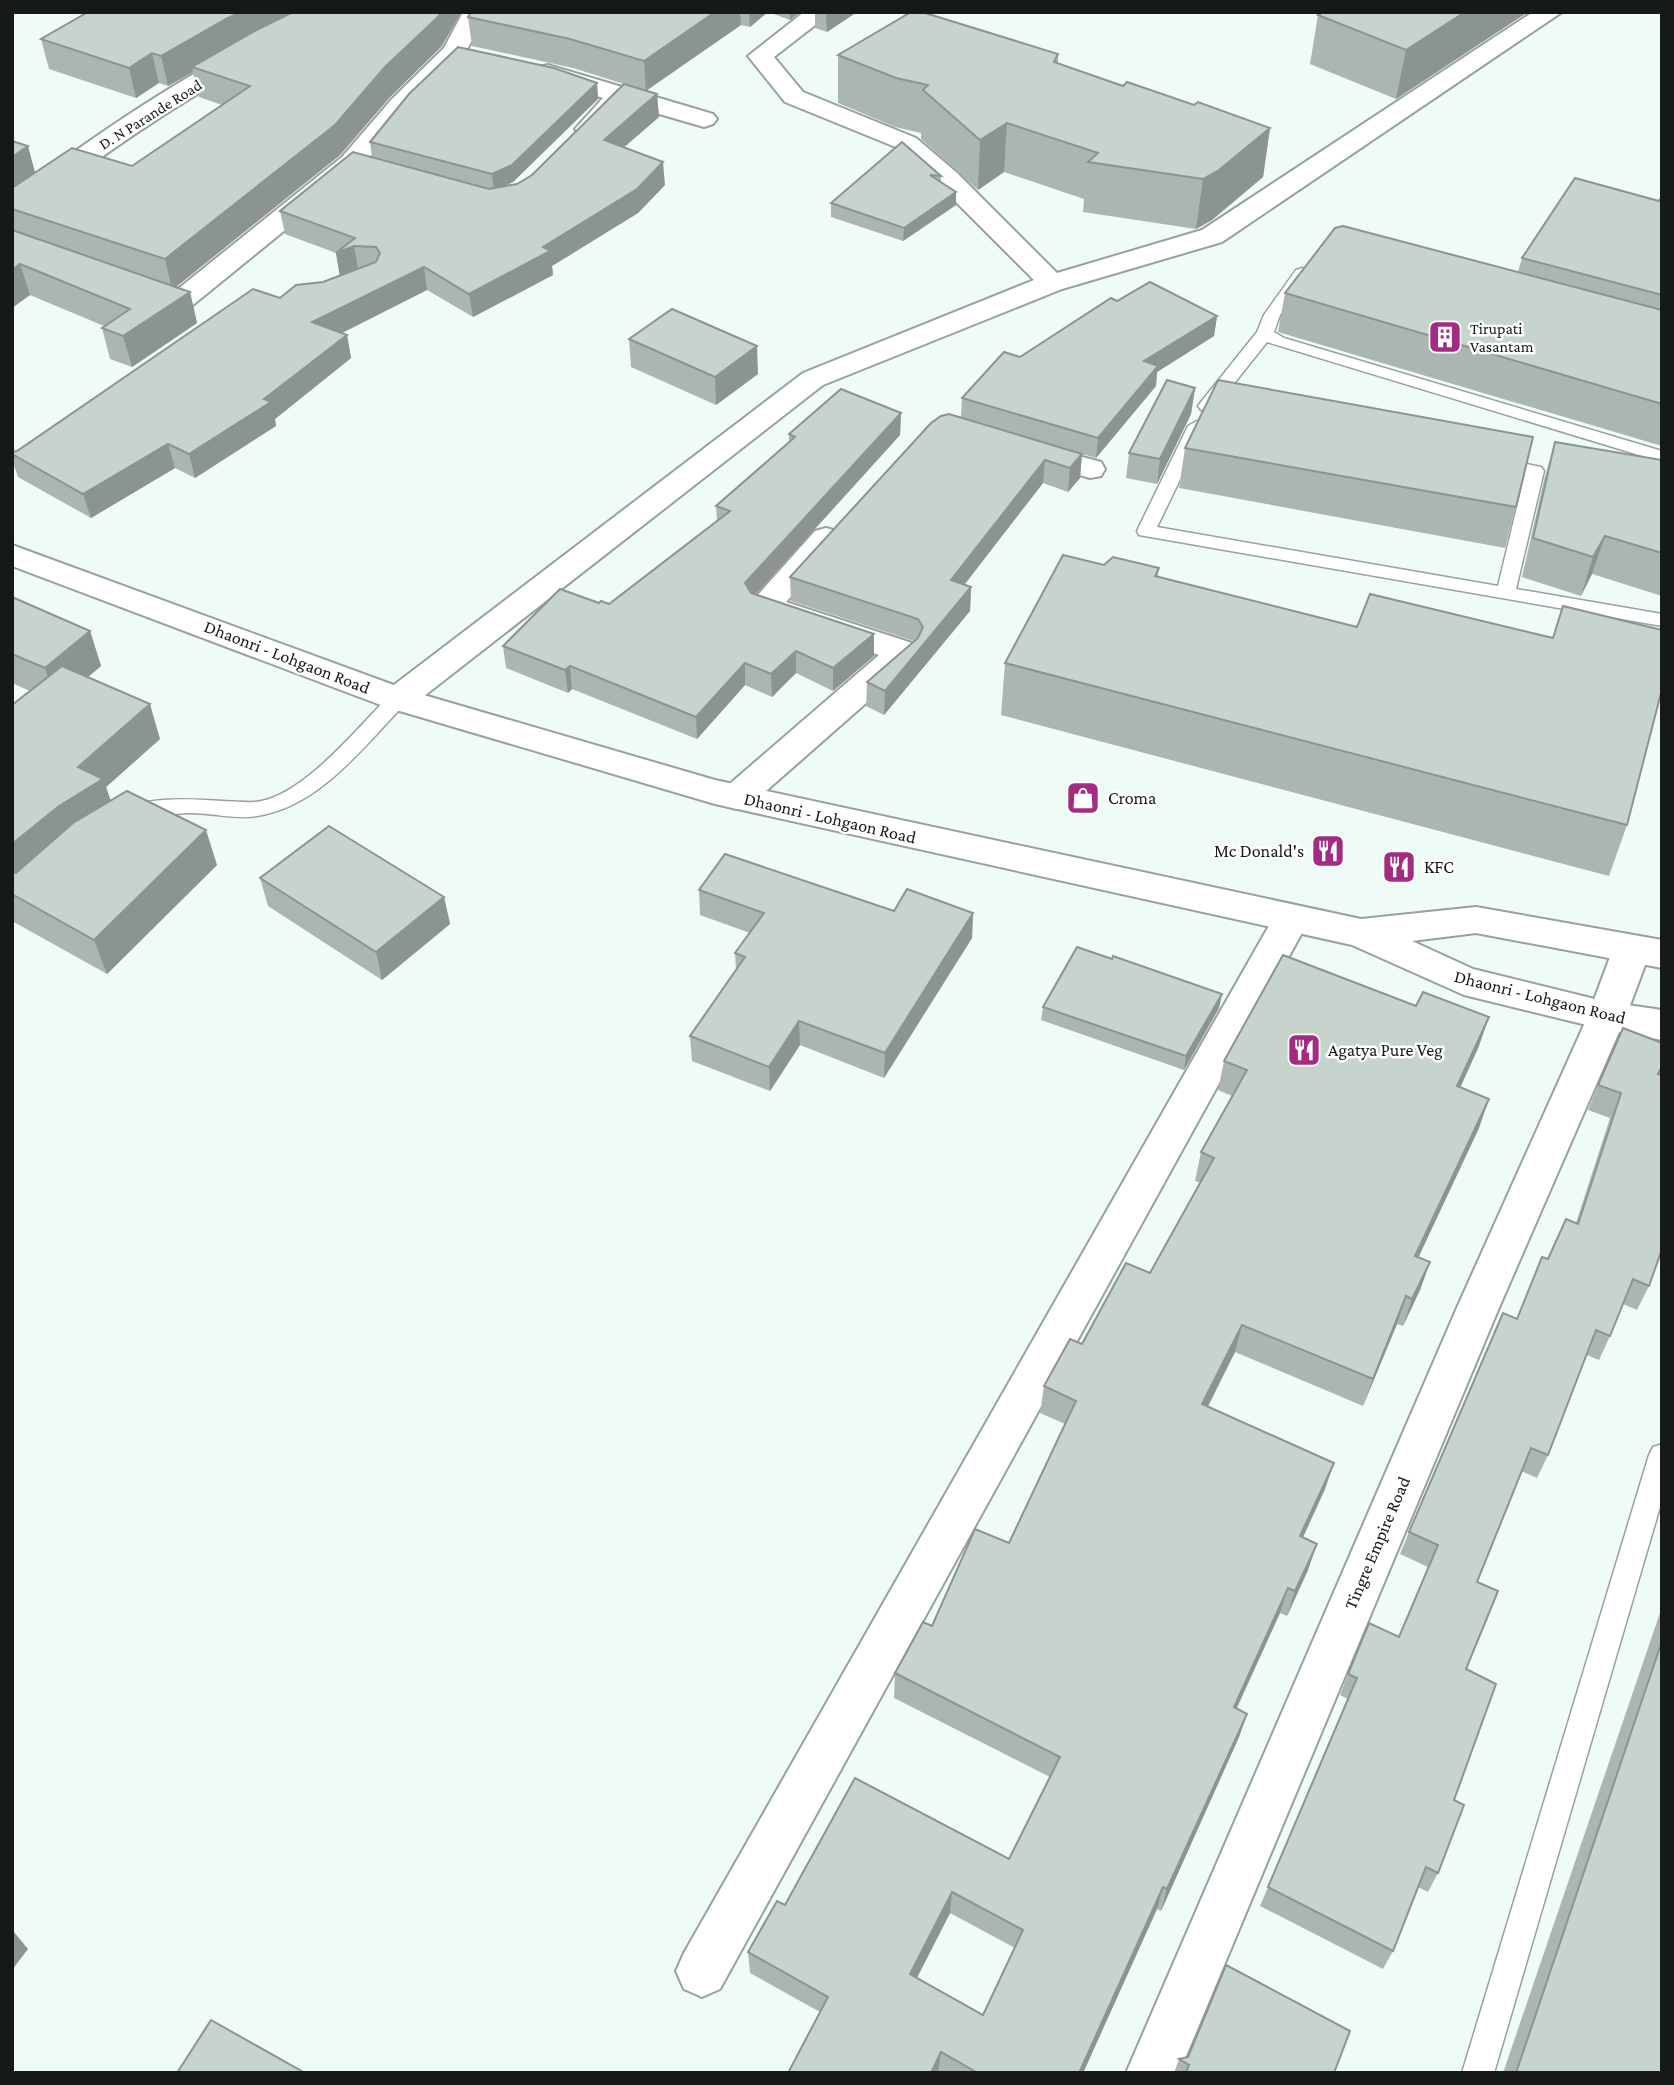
<svg xmlns="http://www.w3.org/2000/svg" width="1674" height="2085" font-family="'Crimson Pro',serif">
<style>
.lines{fill:none;stroke-linecap:round;stroke-linejoin:round}
.lane-casing{stroke:#96a29b;stroke-width:3}
.street-casing{stroke:#96a29b;stroke-width:4}
.secondary-casing{stroke:#96a29b;stroke-width:4}
.lane{fill:#fff;fill-rule:evenodd}
.street{fill:#fff;fill-rule:evenodd}
.secondary{fill:#fff;fill-rule:evenodd}
.wall{fill:#abb6b0;fill-rule:evenodd}
.shaded-wall{fill:#8b9490}
.building{fill:#c7d4cd;stroke:#8b9490;stroke-width:2;fill-rule:evenodd}
.labels{text-anchor:middle;stroke-width:5;stroke-linejoin:round;paint-order:stroke}
.far-street-label{font-size:16px;fill:#151a17;stroke:#fff}
.far-poi-label{font-size:16px;fill:#151a17;stroke:#fff;text-anchor:start}
.street-label{font-size:18px;fill:#151a17;stroke:#fff}
.poi-label{font-size:18px;fill:#151a17;stroke:#fff;text-anchor:start}
</style>
<rect width="100%" height="100%" fill="#effcf5"/>
<g class="lines">
<defs>
<g id="lane">
<polygon points="1302,268 1310,273 1280,315 1274,332 1284,338 1662,451 1662,462 1267,342 1213,410 1201,410 1198,406 1201,402 1257,332 1264,315 1296,270"/>
<polygon points="1197,421 1206,426 1157,527 1498,586 1525,474 1491,467 1488,463 1497,458 1541,467 1544,471 1516,589 1662,614 1662,626 1139,535 1137,531 1188,426"/>
<path d="M 398,692 L 408,699 L 405,704 C 364,746 319,807 257,816 C 235,820 209,812 187,813 C 169,813 138,826 124,822 L 121,817 C 138,788 226,804 255,802 C 302,798 359,726 391,694 Z"/>
<polygon points="1662,1444 1662,1500 1494,2073 1462,2073 1649,1455 1653,1447"/>
</g>
<g id="street">
<polygon points="463,12 487,12 463,57 410,109 360,169 188,309 178,311 168,309 164,303 168,297 342,157 392,99 444,48"/>
<polygon points="804,12 832,12 774,57 803,92 916,138 957,173 1057,273 1202,230 1533,12 1562,12 1222,242 1062,289 823,385 410,707 398,710 386,707 381,699 386,691 803,373 1034,280 939,185 898,148 785,102 748,56"/>
<polygon points="548,65 713,114 717,119 713,124 704,127 625,104 597,134 579,134 575,129 603,98 539,77 536,72 539,67"/>
<polygon points="1031,443 1101,462 1105,469 1101,476 1090,478 1020,458 1016,452 1020,446"/>
<polygon points="826,528 837,531 842,538 786,602 915,644 920,652 915,660 749,806 737,809 725,806 719,797 725,788 879,655 753,613 748,606 815,531"/>
<polygon points="1291,907 1304,910 1309,920 720,1989 702,1997 684,1989 676,1971 684,1953 1278,910"/>
<polygon points="1632,935 1645,939 1651,949 1626,1016 1498,1310 1179,2073 1126,2073 1456,1310 1588,1016 1613,949 1619,939"/>
</g>
<g id="secondary">
<path d="M 313,12 L 346,12 L 343,17 C 226,69 123,139 21,216 L 12,218 L 12,197 C 107,126 205,60 313,12 Z"/>
<polygon points="12,545 410,691 715,780 1361,919 1476,907 1662,940 1662,968 1476,933 1412,941 1473,969 1607,1002 1662,1010 1662,1040 1607,1030 1464,995 1352,945 715,804 386,707 12,566"/>
</g>
</defs>
<use href="#lane" class="lane-casing"/>
<use href="#street" class="street-casing"/>
<use href="#secondary" class="secondary-casing"/>
<use href="#lane" class="lane"/>
<use href="#street" class="street"/>
<use href="#secondary" class="secondary"/>
</g>
<g class="wall">
<polygon points="471,12 768,12 750,27 741,25 646,90 657,94 659,117 623,147 665,185 638,213 552,266 553,275 473,317 427,290 342,333 347,335 351,358 275,419 276,426 195,478 175,468 91,518 18,477 12,460 12,452 17,451 280,298 340,276 336,253 285,234 280,211 372,157 370,142 597,83 598,99 513,182 503,187 517,184 532,175 627,85 573,68 472,46 468,17"/>
<polygon points="768,12 800,12 790,20"/>
<polygon points="815,12 857,12 827,32 815,28"/>
<polygon points="1528,12 1396,99 1310,64 1318,15"/>
<polygon points="41,39 442,46 390,97 340,155 176,287 190,292 197,323 132,367 110,359 102,328 104,326 30,295 12,308 12,141 35,173 132,166 222,105 199,97 193,72 168,86 159,83 136,98 49,69"/>
<polygon points="1058,54 1058,64 1123,86 1194,105 1270,128 1263,177 1212,220 1196,229 1083,212 1084,199 1004,172 978,190 921,139 921,133 895,127 838,103 838,55"/>
<polygon points="902,142 941,176 941,182 956,205 903,241 831,217 831,203"/>
<polygon points="1662,196 1662,446 1278,332 1285,293 1518,272 1522,258 1659,201"/>
<polygon points="1117,301 1217,316 1214,336 1157,372 1156,386 1096,458 997,429 1082,454 1080,478 1068,492 1043,483 965,584 971,587 970,611 884,715 866,706 867,682 914,641 791,601 790,577 961,418 962,398 1020,357"/>
<polygon points="629,339 758,374 716,405 631,367"/>
<polygon points="1195,388 1191,414 1157,484 1126,478 1129,453"/>
<polygon points="901,413 900,435 756,594 874,634 874,656 833,691 796,673 772,697 745,685 697,739 572,689 568,693 506,668 503,646 599,603 609,604 717,521 716,506 789,442 789,434"/>
<polygon points="1555,442 1662,460 1662,596 1592,574 1581,596 1522,577 1544,480"/>
<polygon points="1185,448 1516,507 1505,548 1179,488"/>
<polygon points="1104,565 1159,568 1158,577 1627,825 1609,876 1001,715 1005,663"/>
<polygon points="12,597 90,631 101,666 88,677 160,739 106,787 111,801 217,865 107,974 12,921 12,705 30,691 12,683"/>
<polygon points="260,878 444,897 450,924 382,980 268,906"/>
<polygon points="699,890 894,911 973,913 972,938 884,1078 800,1045 770,1091 692,1061 690,1036 736,970 735,953 750,933 700,915"/>
<polygon points="1112,959 1222,994 1219,1008 1184,1070 1041,1020 1043,1007"/>
<path d="M 1479,1046 L 1460,1088 L 1479,1128 L 1418,1257 L 1430,1262 L 1420,1290 L 1403,1326 L 1397,1324 L 1363,1406 L 1235,1352 L 1208,1407 L 1325,1489 L 1303,1538 L 1308,1570 L 1287,1616 L 1280,1613 L 1237,1708 L 1247,1714 L 1239,1737 L 1161,1911 L 1157,1909 L 1083,2073 L 942,2073 L 939,2071 L 938,2073 L 788,2073 L 820,2012 L 750,1973 L 748,1952 L 785,1905 L 1009,1859 L 1050,1777 L 894,1698 L 895,1673 L 932,1626 L 1009,1543 L 1065,1424 L 1040,1413 L 1044,1386 L 1150,1273 L 1200,1183 L 1195,1181 L 1201,1152 L 1232,1096 L 1218,1090 L 1224,1061 ZM 950,1913 L 1015,1948 L 983,2015 L 917,1978 Z"/>
<polygon points="1658,1074 1649,1286 1637,1310 1623,1304 1610,1336 1599,1360 1587,1355 1548,1455 1537,1478 1521,1471 1477,1582 1466,1669 1454,1800 1438,1873 1428,1892 1418,1887 1393,1951 1383,1969 1260,1906 1348,1699 1340,1695 1348,1674 1399,1637 1428,1567 1400,1554 1409,1532 1548,1259 1576,1223 1610,1118 1588,1110 1598,1085"/>
<polygon points="1662,1607 1662,2073 1503,2073"/>
<polygon points="1179,2059 1334,2073 1174,2073"/>
</g>
<g class="shaded-wall">
<polygon points="241,12 307,12 192,67 193,72 168,86 161,56 226,19"/>
<polygon points="441,12 461,12 442,46 390,97 340,155 172,290 165,259 385,67"/>
<polygon points="715,12 740,12 741,25 646,91 644,61"/>
<polygon points="749,12 768,12 750,27"/>
<polygon points="790,12 800,12 790,20"/>
<polygon points="826,12 857,12 827,32"/>
<polygon points="1465,12 1528,12 1396,99 1406,50"/>
<polygon points="152,53 159,83 136,98 129,68"/>
<polygon points="597,83 598,99 513,182 494,191 492,174"/>
<polygon points="657,94 659,117 606,163 604,140"/>
<polygon points="1007,123 1004,172 978,190 980,140"/>
<polygon points="1270,128 1263,177 1212,220 1196,229 1203,179"/>
<polygon points="28,146 36,176 12,194 12,157"/>
<polygon points="663,162 665,185 638,213 552,266 553,275 473,317 469,294 543,247"/>
<polygon points="956,192 956,205 903,241 904,228"/>
<polygon points="354,246 358,269 340,277 336,253"/>
<polygon points="20,264 30,295 12,308 12,270"/>
<polygon points="424,267 427,290 316,346 312,322"/>
<polygon points="190,292 197,323 132,367 123,336"/>
<polygon points="1217,316 1214,336 1157,372 1156,386 1096,458 1098,438 1144,361"/>
<polygon points="347,335 351,358 275,419 276,426 195,478 189,454 264,399"/>
<polygon points="757,346 758,374 716,405 715,377"/>
<polygon points="1195,388 1191,414 1157,484 1160,459"/>
<polygon points="901,413 900,435 745,606 745,583"/>
<polygon points="168,444 175,468 91,518 83,494"/>
<polygon points="1082,454 1080,478 1068,492 1070,468"/>
<polygon points="1045,460 1043,483 950,603 951,580"/>
<polygon points="1605,536 1592,574 1581,596 1593,557"/>
<polygon points="971,587 970,611 884,715 885,691"/>
<polygon points="90,631 101,666 57,703 45,668"/>
<polygon points="874,634 874,656 833,691 833,668"/>
<polygon points="796,651 796,673 772,697 771,674"/>
<polygon points="745,663 745,685 697,739 696,717"/>
<polygon points="570,666 572,689 568,693 565,670"/>
<polygon points="150,704 160,739 106,787 115,814 12,889 12,844 78,767"/>
<polygon points="206,830 217,865 107,974 94,940"/>
<polygon points="444,897 450,924 382,980 376,952"/>
<polygon points="973,913 972,938 884,1078 885,1053"/>
<polygon points="1222,994 1219,1008 1184,1070 1186,1056"/>
<polygon points="1489,1017 1479,1046 1447,1116 1457,1086"/>
<polygon points="799,1021 800,1045 770,1091 769,1067"/>
<polygon points="1489,1099 1479,1128 1406,1284 1415,1256"/>
<polygon points="1430,1262 1420,1290 1403,1326 1412,1299"/>
<polygon points="1406,1296 1397,1324 1363,1406 1373,1379"/>
<polygon points="1242,1325 1235,1352 1195,1431 1202,1404"/>
<polygon points="1334,1463 1325,1489 1291,1562 1300,1536"/>
<polygon points="1317,1544 1308,1570 1287,1616 1295,1591"/>
<polygon points="1288,1588 1280,1613 1226,1731 1234,1707"/>
<polygon points="1247,1714 1239,1737 1161,1911 1167,1889"/>
<polygon points="1163,1887 1157,1909 1083,2073 1079,2073"/>
<polygon points="952,1892 950,1913 908,1995 910,1974"/>
<polygon points="14,1932 28,1949 12,1970 12,1935"/>
<polygon points="941,2052 938,2073 931,2073"/>
</g>
<g class="building">
<polygon points="88,12 241,12 226,19 161,56 152,53 129,68 41,39"/>
<polygon points="293,12 441,12 438,17 385,67 335,125 165,259 12,209 12,188 72,148 132,166 250,86 192,67 253,32"/>
<polygon points="471,12 715,12 644,61 570,39 468,17"/>
<polygon points="911,12 922,12 1058,54 1054,62 1123,86 1127,82 1194,105 1198,102 1270,128 1219,170 1203,179 1088,162 1098,153 1007,123 980,140 923,90 928,85 896,78 838,55"/>
<polygon points="1323,12 1465,12 1406,50 1318,15"/>
<polygon points="458,47 554,68 597,83 512,165 492,174 370,142 409,94"/>
<polygon points="624,84 657,94 604,140 663,162 637,189 543,247 550,251 469,294 424,267 312,322 347,335 264,399 271,402 189,454 168,444 83,494 12,454 12,452 17,451 253,289 280,298 296,285 323,282 376,262 380,253 376,247 354,246 336,253 355,238 280,211 353,152 489,189 517,184 532,175"/>
<polygon points="12,141 28,146 12,157"/>
<polygon points="902,142 941,176 930,175 956,192 904,228 831,203"/>
<polygon points="1575,178 1659,201 1662,196 1662,295 1522,258"/>
<polygon points="1343,226 1662,310 1662,404 1285,293 1335,228"/>
<polygon points="12,230 190,292 123,336 102,328 130,309 20,264 12,270"/>
<polygon points="1150,282 1217,316 1144,361 1158,366 1098,438 962,398 1004,352 1020,357 1111,298 1117,301"/>
<polygon points="672,309 757,346 715,377 629,339"/>
<polygon points="1167,380 1195,388 1160,459 1129,453"/>
<polygon points="1218,380 1533,437 1516,507 1185,448"/>
<polygon points="841,389 901,413 745,583 751,593 874,634 833,668 796,651 771,674 745,663 696,717 570,666 565,670 503,646 560,589 599,603 601,601 609,604 730,511 716,506 795,437 789,434"/>
<polygon points="949,414 1082,454 1070,468 1045,460 951,580 971,587 885,691 867,682 918,638 923,627 918,619 790,577 931,423 941,416"/>
<polygon points="1555,442 1662,460 1662,553 1605,536 1593,557 1533,538"/>
<polygon points="1063,555 1104,565 1113,557 1159,568 1155,576 1357,627 1370,594 1553,638 1563,606 1662,630 1662,689 1627,825 1005,663"/>
<polygon points="12,597 90,631 45,668 12,654"/>
<polygon points="62,666 150,704 78,767 103,779 59,806 12,844 12,705"/>
<polygon points="127,791 206,830 94,940 12,894 12,872 16,873 73,823"/>
<polygon points="329,826 444,897 376,952 260,878"/>
<polygon points="725,854 894,911 907,889 973,913 885,1053 799,1021 769,1067 690,1036 745,957 735,953 764,913 699,890"/>
<polygon points="1077,947 1112,959 1113,956 1222,994 1186,1056 1043,1007"/>
<path d="M 1283,955 L 1416,1006 L 1423,992 L 1489,1017 L 1457,1086 L 1489,1099 L 1415,1256 L 1430,1262 L 1412,1299 L 1406,1296 L 1373,1379 L 1242,1325 L 1202,1404 L 1334,1463 L 1300,1536 L 1317,1544 L 1295,1591 L 1288,1588 L 1234,1707 L 1247,1714 L 1167,1889 L 1163,1887 L 1079,2073 L 978,2073 L 941,2052 L 931,2073 L 788,2073 L 828,1997 L 748,1952 L 777,1901 L 785,1905 L 855,1778 L 1009,1859 L 1060,1757 L 895,1673 L 923,1622 L 932,1626 L 975,1529 L 1009,1543 L 1076,1401 L 1044,1386 L 1070,1339 L 1082,1344 L 1126,1263 L 1150,1273 L 1214,1158 L 1201,1152 L 1247,1070 L 1224,1061 ZM 952,1892 L 1023,1930 L 983,2015 L 910,1974 Z"/>
<polygon points="1623,1028 1662,1043 1662,1066 1658,1074 1662,1075 1662,1249 1649,1286 1633,1279 1610,1336 1596,1330 1548,1455 1531,1448 1477,1582 1498,1591 1466,1669 1496,1684 1454,1800 1464,1805 1438,1873 1426,1867 1393,1951 1268,1887 1357,1678 1348,1674 1369,1623 1399,1637 1438,1545 1409,1532 1503,1313 1517,1319 1542,1257 1548,1259 1566,1219 1578,1224 1621,1093 1598,1085"/>
<polygon points="1662,1641 1662,2073 1516,2073"/>
<polygon points="1226,1965 1350,2031 1334,2073 1186,2073 1189,2065 1179,2059 1188,2057"/>
<polygon points="211,2020 305,2073 177,2073"/>
</g>
<defs>
<symbol id="building-square" viewBox="-11 -11 22 22"><rect x="-9" y="-9" width="18" height="18" rx="4" fill="#a32b82" stroke="#fff"/><path d="M-4-6H4V6H1V3H-1V6H-4ZM-2.5-4.3h1.7v1.8h-1.7ZM.8-4.3h1.7v1.8H.8ZM-2.5-1h1.7V.8h-1.7ZM.8-1h1.7V.8H.8Z" fill="#fff"/></symbol>
<symbol id="shop-square" viewBox="-11 -11 22 22"><rect x="-9" y="-9" width="18" height="18" rx="4" fill="#a32b82" stroke="#fff"/><path d="M-5-2.5h2.3a2.7 3.5 0 0 1 5.4 0H5L5.5 6h-11ZM-1.5-2.5h3a1.5 2.3 0 0 0-3 0Z" fill="#fff"/></symbol>
<symbol id="restaurant-square" viewBox="-11 -11 22 22"><rect x="-9" y="-9" width="18" height="18" rx="4" fill="#a32b82" stroke="#fff"/><path d="M-5-6h1v4h1v-4h1v4h1v-4h1v5L-1.5 .5V6h-2V.5L-5-1ZM5-6V6H3V1.5H1.5Q1.5-4 5-6Z" fill="#fff"/></symbol>
</defs>
<g fill-rule="evenodd">
<use href="#building-square" x="1426" y="318" width="38" height="38"/>
<use href="#shop-square" x="1064" y="779" width="38" height="38"/>
<use href="#restaurant-square" x="1309" y="832" width="38" height="38"/>
<use href="#restaurant-square" x="1380" y="848" width="38" height="38"/>
<use href="#restaurant-square" x="1285" y="1031" width="38" height="38"/>
</g>
<g class="labels">
<g class="far-street-label">
<text transform="translate(150 114) rotate(-32)" y="6">D. N Parande Road</text>
</g>
<g class="far-poi-label">
<text x="1470" y="334">Tirupati<tspan x="1470" dy="18">Vasantam</tspan></text>
</g>
<g class="street-label">
<text transform="translate(287 657) rotate(21)" y="6">Dhaonri - Lohgaon Road</text>
<text transform="translate(830 818) rotate(13)" y="6">Dhaonri - Lohgaon Road</text>
<text transform="translate(1540 997) rotate(14)" y="6">Dhaonri - Lohgaon Road</text>
<text transform="translate(1377 1543) rotate(-67)" y="6">Tingre Empire Road</text>
</g>
<g class="poi-label">
<text x="1108" y="804">Croma</text>
<text x="1304" y="857" text-anchor="end">Mc Donald's</text>
<text x="1424" y="873">KFC</text>
<text x="1328" y="1056">Agatya Pure Veg</text>
</g>
</g>
<rect width="1674" height="2085" fill="none" stroke="#151a17" stroke-width="28"/>
</svg>
